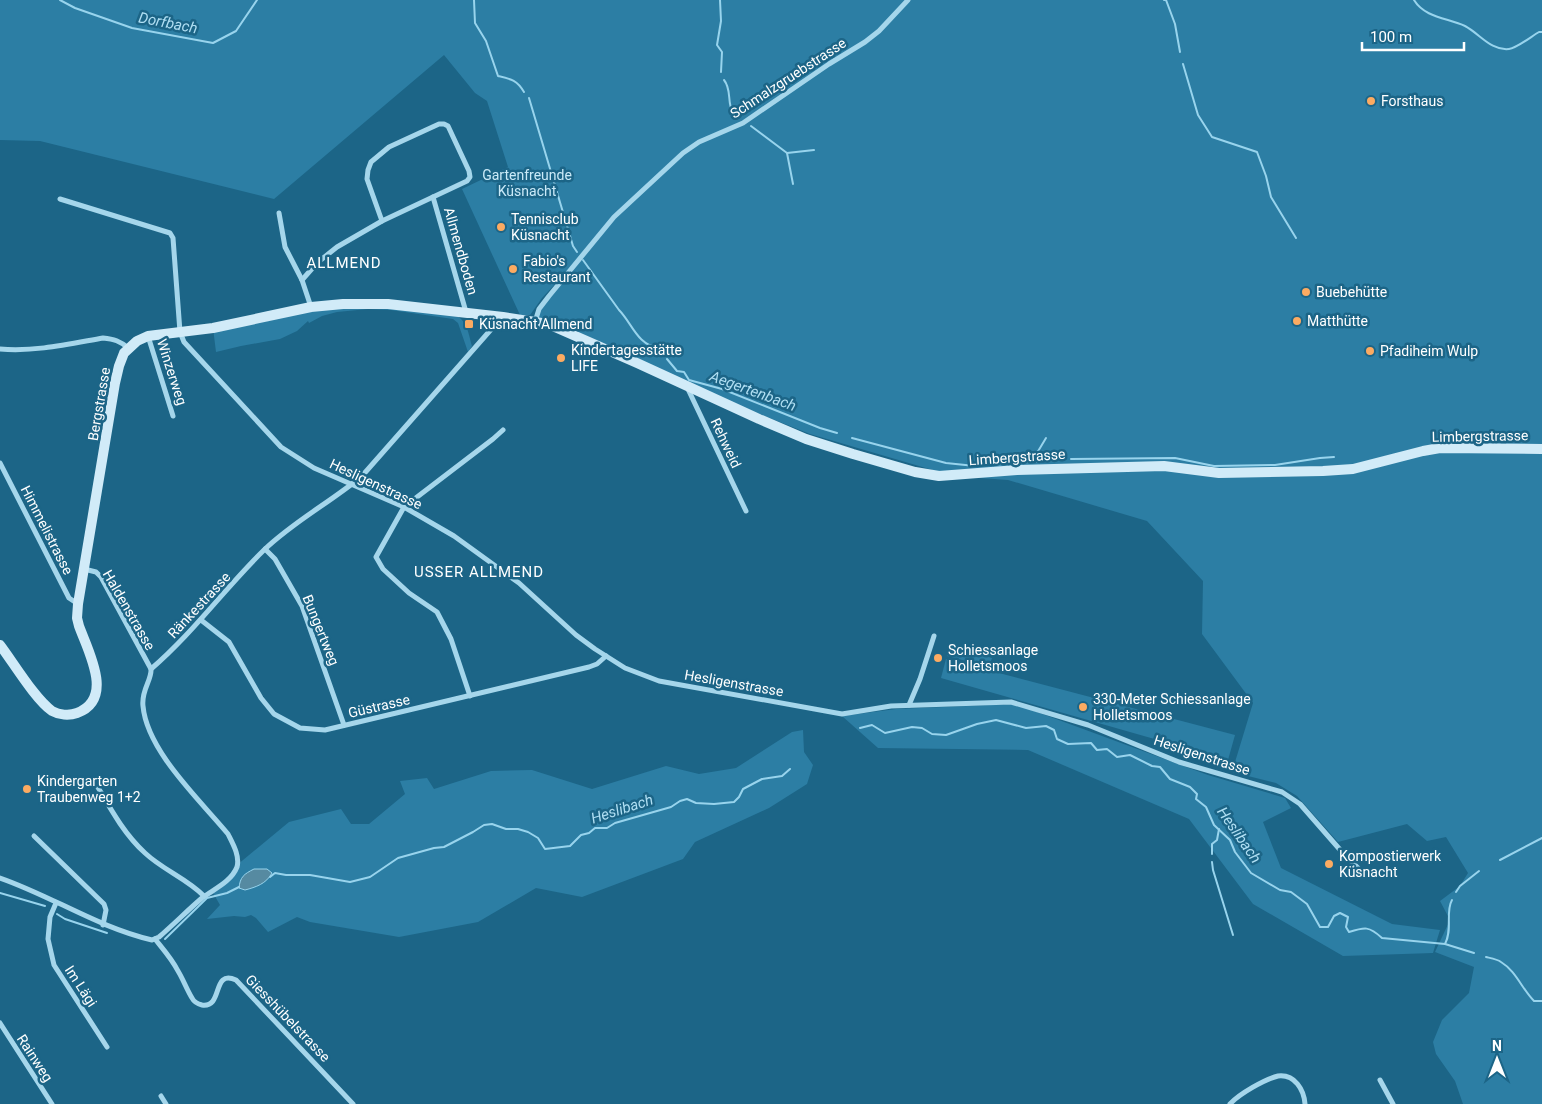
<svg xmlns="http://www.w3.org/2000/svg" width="1542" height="1104" font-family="Roboto,sans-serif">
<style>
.green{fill:#2c7ea4}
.water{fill:#568aa1;stroke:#98d4ed}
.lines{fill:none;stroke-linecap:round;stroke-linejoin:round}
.stream{stroke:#98d4ed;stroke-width:2}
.street{stroke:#a5d6eb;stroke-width:5}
.secondary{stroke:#d1ebf8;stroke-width:10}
.poi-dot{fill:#fcab62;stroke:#1c6587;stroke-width:2}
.labels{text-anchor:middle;stroke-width:5;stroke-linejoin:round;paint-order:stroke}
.street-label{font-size:14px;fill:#fff;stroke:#1c6587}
.poi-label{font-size:14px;fill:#fff;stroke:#1c6587;text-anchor:start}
.park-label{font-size:14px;fill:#caeaf8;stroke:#1c6587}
.water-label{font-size:15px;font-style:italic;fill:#b0dff3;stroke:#1c6587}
.neighbourhood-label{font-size:15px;letter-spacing:1px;fill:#fff;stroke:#1c6587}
</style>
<rect width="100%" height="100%" fill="#1c6587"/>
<g class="green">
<polygon points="0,0 1542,0 1542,1104 1463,1104 1455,1081 1436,1054 1433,1042 1442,1020 1469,993 1474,967 1435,952 1450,920 1440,901 1460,886 1468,873 1446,837 1427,841 1407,824 1338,842 1297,796 1276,783 1232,772 1253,703 1202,634 1203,581 1147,521 1008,480 953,476 810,434 686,385 535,322 537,314 559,282 557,282 542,298 530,315 520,315 462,189 508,167 487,101 475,93 444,55 274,199 40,141 0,140"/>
<path d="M 369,306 L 455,314 C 468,323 468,332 472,346 L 468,352 L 458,323 L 453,319 L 391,310 L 368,309 L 337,312 L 322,316 L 309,323 L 308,321 L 297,331 L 280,339 L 241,346 L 216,352 L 213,328 L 311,307 Z"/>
<polygon points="949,646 992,658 989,667 947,656"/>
<polygon points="946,659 1235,735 1228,760 941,678"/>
<polygon points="1015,704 1208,775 1285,798 1291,808 1263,822 1281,868 1392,924 1440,930 1433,953 1343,956 1253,904 1189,819 1028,750 878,748 842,716 896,709"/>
<polygon points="803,730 804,752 813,765 807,784 769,808 695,842 683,859 582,897 536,888 478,922 399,937 310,922 297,917 268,932 256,918 251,915 245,917 234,916 207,919 220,905 212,891 228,879 237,865 289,822 341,809 351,824 369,824 405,794 400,781 427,778 434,789 491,771 532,770 592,789 666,766 699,774 736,768 792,732"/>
</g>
<path class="water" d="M 254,869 L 267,869 L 272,873 C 266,884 256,887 245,890 L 239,888 C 240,877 244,874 254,869 Z"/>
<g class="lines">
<g class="stream">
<polyline points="60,0 75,8 132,28 213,43 236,31 257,0"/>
<path d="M 474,0 L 475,23 L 486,41 L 498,76 C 511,79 517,80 524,92"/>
<polyline points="720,0 721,21 717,45 722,52 721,72"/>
<polyline points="1164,0 1166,0 1175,24 1180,52"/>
<path d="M 1414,0 C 1425,18 1448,18 1465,26 C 1480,34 1491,51 1509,49 C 1517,48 1532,36 1539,32 L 1542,32"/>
<polyline points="1183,64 1198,115 1212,137 1257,152 1266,176 1271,197 1296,238"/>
<path d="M 724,80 C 733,91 725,104 736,117"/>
<polyline points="529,98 573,246 577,252"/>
<polyline points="751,126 787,153 793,184"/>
<polyline points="787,153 814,150"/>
<path d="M 583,260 L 619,310 C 632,323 637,345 659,348 L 664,354"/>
<polyline points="667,359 677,371 684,372 689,380 722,389 820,428 837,433"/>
<polyline points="852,438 946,463 975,466"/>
<polyline points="1071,459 1175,458 1214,466 1275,465 1320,458 1334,457"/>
<polyline points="1022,462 1037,453 1046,438"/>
<polyline points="991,465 1054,460"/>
<path d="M 860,728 L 872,725 L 885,733 L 912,727 L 922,728 L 932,734 L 946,735 L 977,724 L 996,720 L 1026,728 L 1046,726 L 1054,730 L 1057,739 L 1068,744 L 1091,743 L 1097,750 L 1107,749 L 1117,757 L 1130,755 L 1152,766 L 1160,767 L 1170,779 L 1190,787 L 1197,794 L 1196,799 L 1206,807 L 1214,825 L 1230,840 L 1235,852 L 1251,873 L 1280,890 L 1291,892 L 1307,904 L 1320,927 L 1328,927 L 1334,916 L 1340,913 L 1348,917 L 1346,927 L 1349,932 C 1365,927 1369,926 1382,938 L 1445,944 L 1474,953"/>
<polyline points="1212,854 1212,844 1217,840 1219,829"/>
<polyline points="1500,860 1542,838"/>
<polyline points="1212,862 1213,870 1233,935"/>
<polyline points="270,877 275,873 286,875 310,875 350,882 370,877 398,858 434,848 444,847 473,832 484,825 492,824 506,829 518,829 528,832 538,838 545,849 570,846 581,835 589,833 595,828 607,828 615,823 671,807 680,801 687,799 696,803 714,804 734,802 739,797 743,789 762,779 782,776 790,769"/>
<polyline points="1456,892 1460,886 1479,871"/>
<polyline points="0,893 45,906"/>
<polyline points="57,914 65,919 107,933"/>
<polyline points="165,939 207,898 227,893 239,887"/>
<path d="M 1445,944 C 1453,929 1445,912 1452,900"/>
<path d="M 1486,957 C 1490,958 1497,959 1501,962 C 1516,971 1522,989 1534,1001 L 1542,1001"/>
</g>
<g class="street">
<polygon points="439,124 444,124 448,126 469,171 470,177 467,181 382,221 367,179 368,170 371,162 389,147"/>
<polyline points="433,197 466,312"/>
<polyline points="60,199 170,233 173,238 180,332 184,342 281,447 314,468 404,507 454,536 519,583 576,635 595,649 625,668 659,681 842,714 891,706 1011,702 1088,725 1179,762 1282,792 1300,804 1342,852 1358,868"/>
<polyline points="279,213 285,247 302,280 311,307"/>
<polyline points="302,280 317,263 337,247 382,221"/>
<polyline points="535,322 539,309 549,296 614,217 683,153 699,142 743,123 829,64 865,42 879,31 908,0"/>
<polyline points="148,336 173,416"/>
<path d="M 0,349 C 35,352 69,344 103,338 C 114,339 120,341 128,348"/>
<polyline points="687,387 746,511"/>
<polyline points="0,463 69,598 78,604"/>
<polyline points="265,549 275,559 302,606 344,725"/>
<polyline points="84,569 96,572 101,577 151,669"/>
<polyline points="201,620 229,642 261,698 274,714 300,728 325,730 589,667 597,664 606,656"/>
<polyline points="470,696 451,639 437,612 409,593 383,569 376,557 404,507 493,439 503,430"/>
<polyline points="909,705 920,679 934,636"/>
<path d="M 96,784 C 110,808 124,834 145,853 C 163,870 186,878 204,896"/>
<polyline points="34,836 104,904 106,910 103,925"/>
<path d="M 0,878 C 52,896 97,927 152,940 L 159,937 C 174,924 188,910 202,898 C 214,889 231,882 237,867 C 240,856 233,844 228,834 C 200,800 147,751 143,706 C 141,690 152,680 151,669 C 193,633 225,588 264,550 C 294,521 331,502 362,476 L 502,317"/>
<polyline points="56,903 50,917 48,939 54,965 107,1047"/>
<path d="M 155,939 C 163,949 172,959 178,971 C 183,979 187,990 192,998 C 194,1002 198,1004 202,1005 C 224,1008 211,969 236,980 L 353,1104"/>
<polyline points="0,1023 52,1104"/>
<polyline points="1380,1080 1393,1104"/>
<polyline points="161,1096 166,1104"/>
<path d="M 1230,1104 C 1239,1094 1265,1079 1278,1076 C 1295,1074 1304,1090 1305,1104"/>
</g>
<path class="secondary" d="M 0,645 C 13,662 35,699 52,711 C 59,715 69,716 77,713 C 115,699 88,651 79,626 L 77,618 L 78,604 L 115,383 L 119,366 L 124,353 L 137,341 L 148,336 L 213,328 L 311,307 L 343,304 L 388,304 L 503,317 L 548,324 L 637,363 L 759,419 L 806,439 L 853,454 L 915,472 L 939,476 L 1017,470 L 1164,466 L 1219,473 L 1323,471 L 1353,469 L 1423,451 L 1440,448 L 1542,449"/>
</g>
<g class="poi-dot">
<circle cx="1371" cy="101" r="5"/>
<circle cx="501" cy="227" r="5"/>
<circle cx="513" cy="269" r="5"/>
<circle cx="1306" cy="292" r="5"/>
<circle cx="1297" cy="321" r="5"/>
<rect x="464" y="319" width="10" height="10" rx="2.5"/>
<circle cx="1370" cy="351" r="5"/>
<circle cx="561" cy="358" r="5"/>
<circle cx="938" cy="658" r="5"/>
<circle cx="1083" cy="707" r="5"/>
<circle cx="27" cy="789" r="5"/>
<circle cx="1329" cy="864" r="5"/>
</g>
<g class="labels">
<g class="street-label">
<text transform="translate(788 78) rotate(-33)" y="5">Schmalzgruebstrasse</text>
<text transform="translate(461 251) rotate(74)" y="5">Allmendboden</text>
<text transform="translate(172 372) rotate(72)" y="5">Winzerweg</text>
<text transform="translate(99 404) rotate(-80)" y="5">Bergstrasse</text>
<text transform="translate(1480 436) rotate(-1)" y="5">Limbergstrasse</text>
<text transform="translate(726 443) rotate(65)" y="5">Rehweid</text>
<text transform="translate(1017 457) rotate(-4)" y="5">Limbergstrasse</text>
<text transform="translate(376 484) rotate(25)" y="5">Hesligenstrasse</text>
<text transform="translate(47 530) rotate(63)" y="5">Himmelistrasse</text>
<text transform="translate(199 605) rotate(-47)" y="5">Ränkestrasse</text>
<text transform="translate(129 610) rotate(60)" y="5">Haldenstrasse</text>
<text transform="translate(321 630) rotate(68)" y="5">Bungertweg</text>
<text transform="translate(734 683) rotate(10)" y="5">Hesligenstrasse</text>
<text transform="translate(379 706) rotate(-13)" y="5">Güstrasse</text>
<text transform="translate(1202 755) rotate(18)" y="5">Hesligenstrasse</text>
<text transform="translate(81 986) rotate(57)" y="5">Im Lägi</text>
<text transform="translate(288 1018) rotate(46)" y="5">Giesshübelstrasse</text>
<text transform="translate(35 1058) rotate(57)" y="5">Rainweg</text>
</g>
<g class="poi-label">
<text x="1381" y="106">Forsthaus</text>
<text x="511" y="224">Tennisclub<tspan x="511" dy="16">Küsnacht</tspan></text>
<text x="523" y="266">Fabio's<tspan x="523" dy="16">Restaurant</tspan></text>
<text x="1316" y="297">Buebehütte</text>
<text x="1307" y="326">Matthütte</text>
<text x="479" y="329">Küsnacht Allmend</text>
<text x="571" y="355">Kindertagesstätte<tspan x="571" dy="16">LIFE</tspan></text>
<text x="1380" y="356">Pfadiheim Wulp</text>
<text x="948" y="655">Schiessanlage<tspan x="948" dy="16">Holletsmoos</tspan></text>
<text x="1093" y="704">330-Meter Schiessanlage<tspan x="1093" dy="16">Holletsmoos</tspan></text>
<text x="37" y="786">Kindergarten<tspan x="37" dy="16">Traubenweg 1+2</tspan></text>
<text x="1339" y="861">Kompostierwerk<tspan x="1339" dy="16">Küsnacht</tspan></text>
</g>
<g class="park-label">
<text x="527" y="180">Gartenfreunde<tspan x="527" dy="16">Küsnacht</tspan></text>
</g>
<g class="water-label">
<text transform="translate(168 23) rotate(11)" y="5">Dorfbach</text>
<text transform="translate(753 391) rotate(20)" y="5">Aegertenbach</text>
<text transform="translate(622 809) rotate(-18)" y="5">Heslibach</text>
<text transform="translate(1239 835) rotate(55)" y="5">Heslibach</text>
</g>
<g class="neighbourhood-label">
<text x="344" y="268">ALLMEND</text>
<text x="479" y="577">USSER ALLMEND</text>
</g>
</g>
<g transform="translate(1497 1059)" stroke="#1c6587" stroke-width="4" paint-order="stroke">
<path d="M0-4L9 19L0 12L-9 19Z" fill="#ffffff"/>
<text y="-8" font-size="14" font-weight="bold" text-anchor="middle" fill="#ffffff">N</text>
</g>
<path d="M1362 42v8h102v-8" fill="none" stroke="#ffffff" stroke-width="2.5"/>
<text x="1370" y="42" font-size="15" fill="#ffffff" stroke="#1c6587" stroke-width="4" paint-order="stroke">100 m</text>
</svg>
